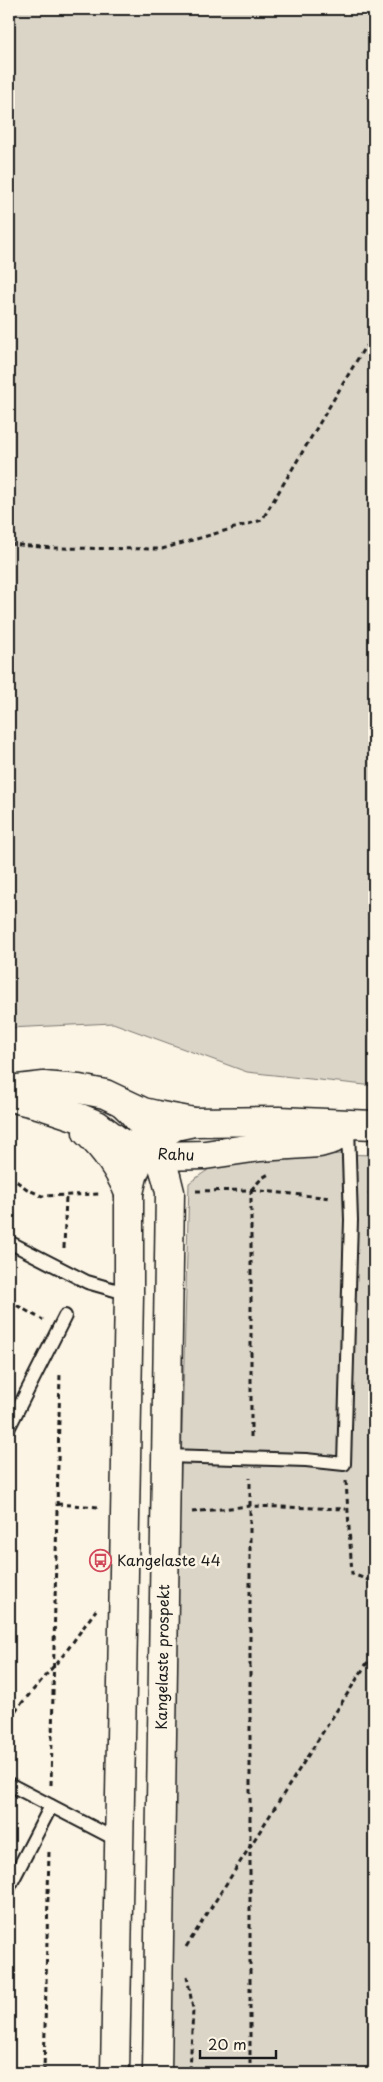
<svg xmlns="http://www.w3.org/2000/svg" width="383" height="2082" font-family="'Playpen Sans',sans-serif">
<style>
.green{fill:#dbd5c8;stroke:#7c7872}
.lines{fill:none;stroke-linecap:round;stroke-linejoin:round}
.service-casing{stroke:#1c1c1c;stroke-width:16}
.secondary-casing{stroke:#1c1c1c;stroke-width:31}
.path{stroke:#1c1c1c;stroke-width:3;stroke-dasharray:5 4;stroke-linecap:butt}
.service{stroke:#fcf5e5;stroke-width:12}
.secondary{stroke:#fcf5e5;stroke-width:28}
.labels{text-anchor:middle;stroke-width:5;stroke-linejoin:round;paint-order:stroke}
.street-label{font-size:15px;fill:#1c1c1c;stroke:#fcf5e5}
.poi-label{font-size:15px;fill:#1c1c1c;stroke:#fcf5e5;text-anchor:start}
</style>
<rect width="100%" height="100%" fill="#fcf5e5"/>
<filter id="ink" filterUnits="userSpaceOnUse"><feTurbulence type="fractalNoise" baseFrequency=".02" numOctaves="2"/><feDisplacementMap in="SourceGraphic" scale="10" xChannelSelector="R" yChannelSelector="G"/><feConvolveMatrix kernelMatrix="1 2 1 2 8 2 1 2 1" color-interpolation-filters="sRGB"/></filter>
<g filter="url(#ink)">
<g class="green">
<polygon points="9,9 374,9 374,1086 247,1072 113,1023 9,1028"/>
<polygon points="294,1153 374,1155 374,2073 164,2073 189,1183 222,1160"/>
</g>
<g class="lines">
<defs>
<g id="service">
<polyline points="9,1242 87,1282 129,1294"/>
<polyline points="9,1427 65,1316"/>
<polyline points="166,1456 306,1460 344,1464 351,1220 348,1127"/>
<polyline points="9,1784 119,1841"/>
<polyline points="9,1887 51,1806"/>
</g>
<g id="secondary">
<polyline points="9,1090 44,1086 79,1089 105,1094 143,1112 156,1115 194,1122 279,1121 374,1125"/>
<polyline points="9,1097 41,1105 80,1118 97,1125 121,1143 146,1153 159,1156 205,1155 260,1147 319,1143 333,1139 345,1128"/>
<path d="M 124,1104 C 149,1126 163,1160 170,1192 L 157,2073"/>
<path d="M 87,1132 C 106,1150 119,1169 129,1193"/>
<polyline points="115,2073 129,1294 129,1193 133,1176 138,1163 162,1134 175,1126 194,1122"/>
</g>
</defs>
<use href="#service" class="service-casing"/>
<use href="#secondary" class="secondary-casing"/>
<g class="path">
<polyline points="9,544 52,548 162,549 262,520 363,350 374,340"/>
<polyline points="9,1176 27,1189 42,1196 100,1194"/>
<polyline points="251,1190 262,1178 269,1174"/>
<polyline points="252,1190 332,1198"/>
<polyline points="196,1191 251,1190 251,1441"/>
<polyline points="368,1194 374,1192"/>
<polyline points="64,1248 66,1196"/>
<polyline points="9,1301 43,1320"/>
<polyline points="346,1481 352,1574 374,1582"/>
<polyline points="57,1504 99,1507"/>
<polyline points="192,1512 250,1506 346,1509"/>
<polyline points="9,1718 65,1653 96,1610"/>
<polyline points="51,1785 60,1372"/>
<polyline points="186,1947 374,1652"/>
<polyline points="187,1976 193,2009 190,2073"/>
<polyline points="44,2073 49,1851"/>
<polyline points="250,2073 250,1478"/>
</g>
<use href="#service" class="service"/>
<use href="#secondary" class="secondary"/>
</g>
</g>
<defs>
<symbol id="bus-ring" viewBox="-11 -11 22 22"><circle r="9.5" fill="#fcf5e5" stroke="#d1495b" stroke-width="1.5"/><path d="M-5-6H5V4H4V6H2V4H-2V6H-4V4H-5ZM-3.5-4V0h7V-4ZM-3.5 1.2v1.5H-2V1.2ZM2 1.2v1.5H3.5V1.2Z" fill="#d1495b"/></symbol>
</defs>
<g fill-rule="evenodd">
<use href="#bus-ring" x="88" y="1548" width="25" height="25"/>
</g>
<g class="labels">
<g class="street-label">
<text transform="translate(176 1155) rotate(2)" y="5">Rahu</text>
<text transform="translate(163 1657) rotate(-89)" y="5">Kangelaste prospekt</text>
</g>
<g class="poi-label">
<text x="117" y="1566">Kangelaste 44</text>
</g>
</g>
<rect width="383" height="2082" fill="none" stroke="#fcf5e5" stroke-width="30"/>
<rect x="15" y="15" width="353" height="2052" fill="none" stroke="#1c1c1c" stroke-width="2" filter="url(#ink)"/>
<path d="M200 2050v8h76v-8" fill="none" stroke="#1c1c1c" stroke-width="2.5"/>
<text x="208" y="2050" font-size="15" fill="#1c1c1c" stroke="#fcf5e5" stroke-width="4" paint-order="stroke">20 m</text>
</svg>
